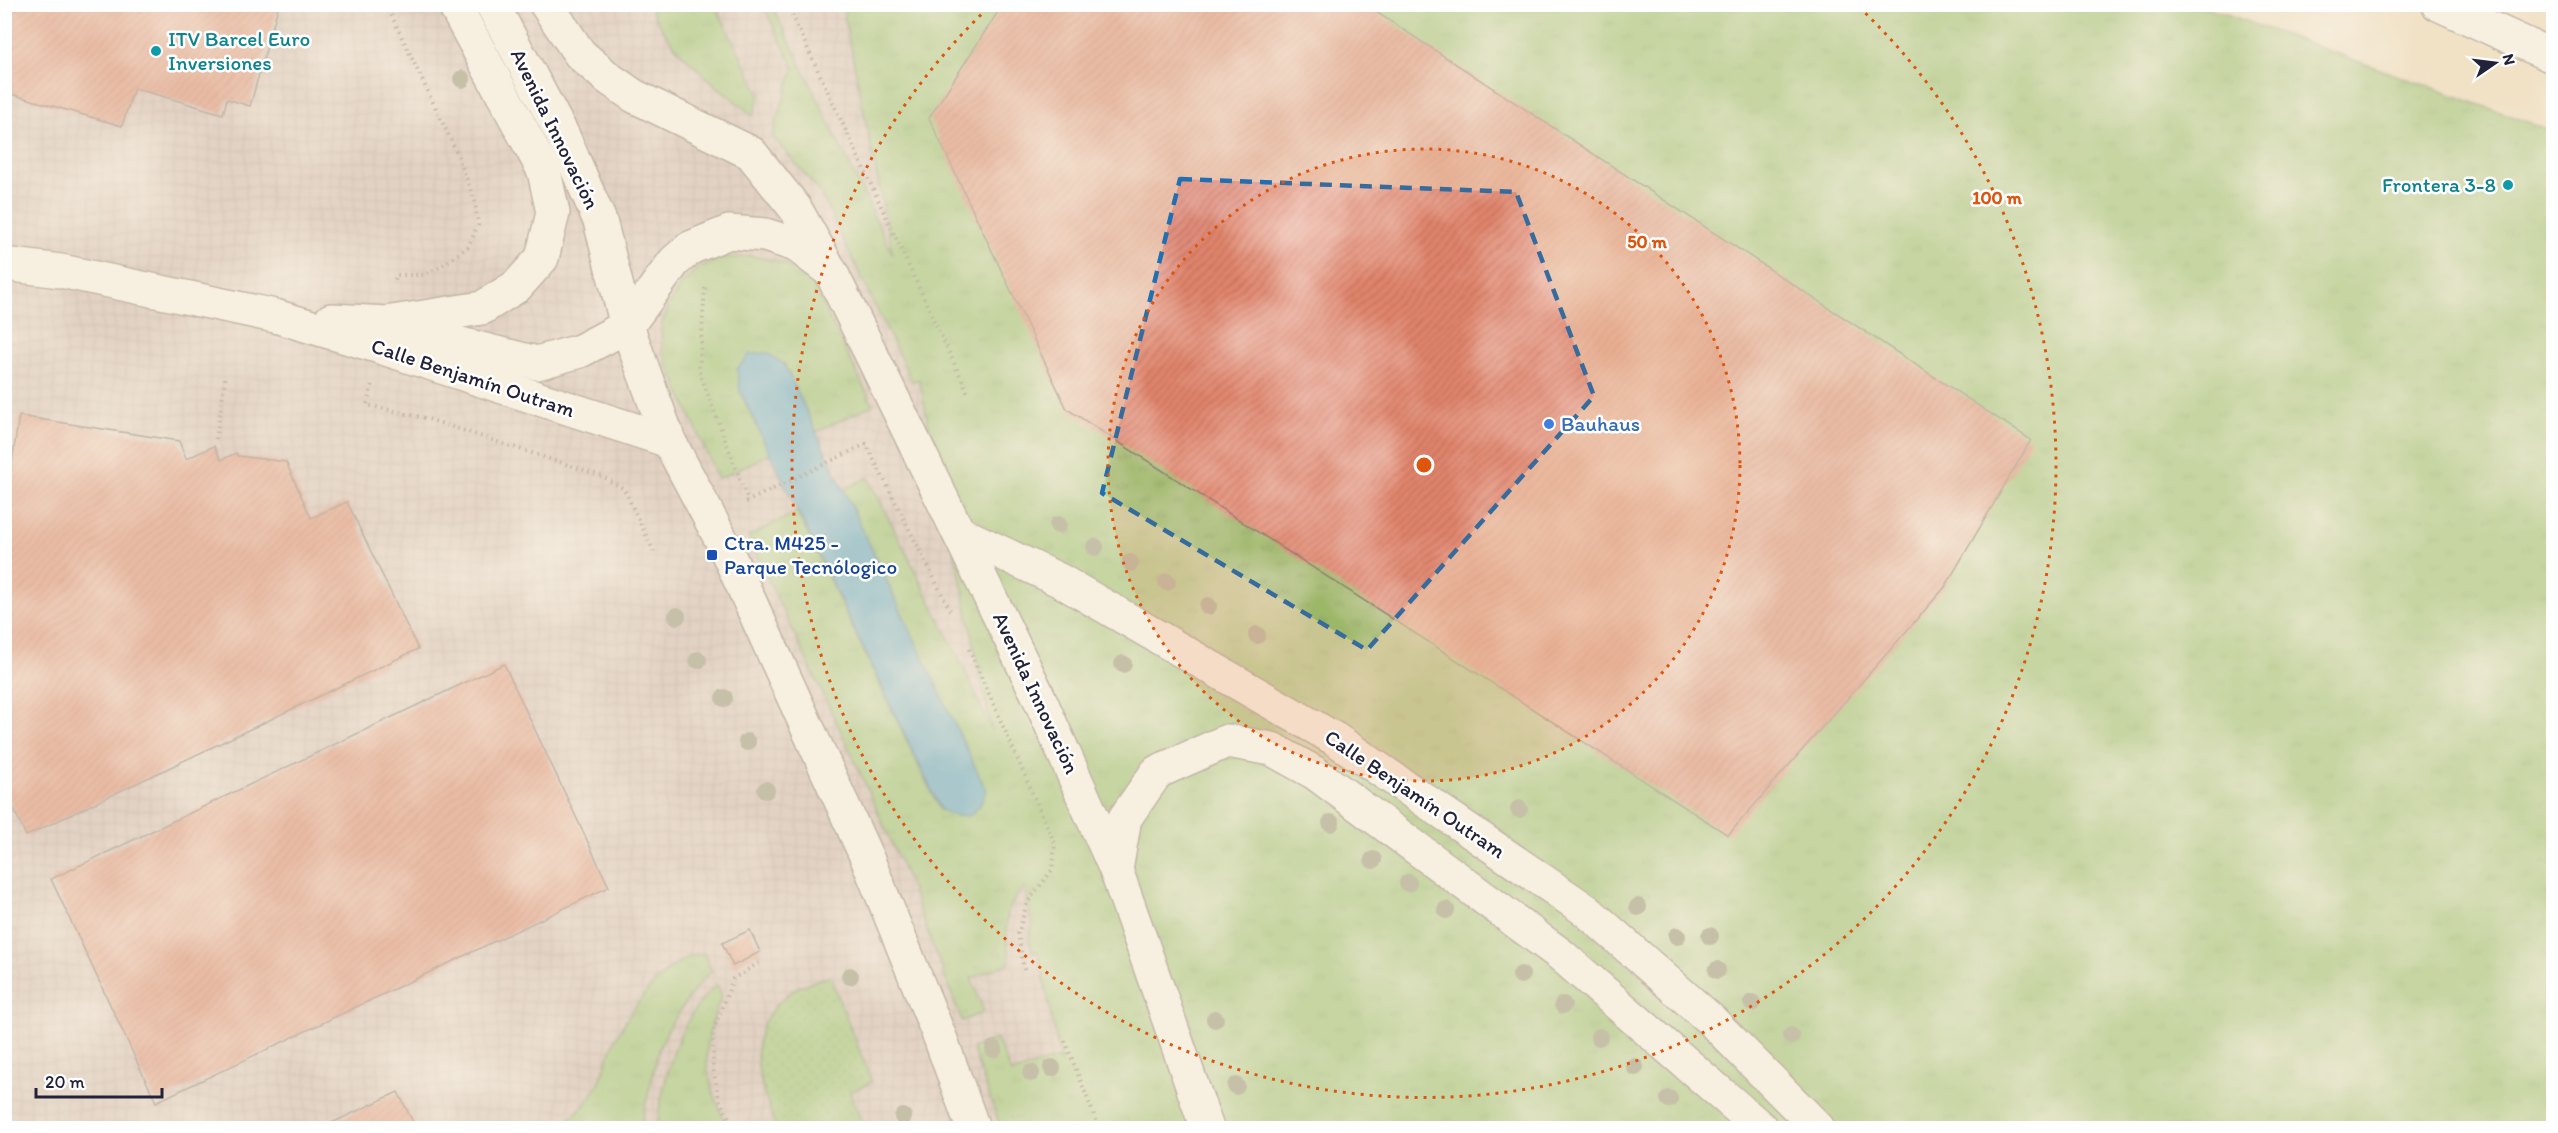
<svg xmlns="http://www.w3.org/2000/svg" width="2558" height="1133" font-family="Itim,sans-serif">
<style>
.industrial{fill:url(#industrial-grid)}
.grass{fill:url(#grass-tufts);stroke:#5a7458;stroke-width:1.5}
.garden{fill:url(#garden-dots);stroke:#5a7458;stroke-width:1.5}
.water{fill:#56a9d1;stroke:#3c6686;stroke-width:1.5}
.building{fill:url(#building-hatch)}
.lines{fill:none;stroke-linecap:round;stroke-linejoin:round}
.minor-casing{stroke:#8a8280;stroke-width:36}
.major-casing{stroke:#8a8280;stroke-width:36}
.path{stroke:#8a8280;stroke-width:4;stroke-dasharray:1.5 4.5;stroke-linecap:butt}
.minor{stroke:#fff;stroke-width:33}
.major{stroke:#fff;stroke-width:33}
.tree{fill:#959885}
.marked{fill:none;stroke:#1f6fb2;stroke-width:4.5;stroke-dasharray:12 8;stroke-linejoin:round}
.ring{fill:none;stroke:#de560e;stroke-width:3;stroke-dasharray:3 6}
.culture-dot{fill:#0f9aa8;stroke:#fff;stroke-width:2}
.shop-dot{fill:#3f7fe0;stroke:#fff;stroke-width:2}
.transit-dot{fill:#1a4fb4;stroke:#fff;stroke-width:2}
.labels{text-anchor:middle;stroke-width:5;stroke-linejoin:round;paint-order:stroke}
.culture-label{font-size:21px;fill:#0d838f;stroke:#fff;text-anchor:start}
.street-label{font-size:21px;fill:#22223b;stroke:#fff}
.shop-label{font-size:21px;fill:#366cbe;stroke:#fff;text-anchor:start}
.transit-label{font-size:21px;fill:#164399;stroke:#fff;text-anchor:start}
.centre{fill:#de560e;stroke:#fff;stroke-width:3}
.ring-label{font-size:18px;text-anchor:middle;font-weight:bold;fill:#de560e;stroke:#fff;stroke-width:5;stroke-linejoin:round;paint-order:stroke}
</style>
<defs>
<pattern id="industrial-grid" width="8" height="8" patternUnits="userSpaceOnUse" patternTransform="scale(1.5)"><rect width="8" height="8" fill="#d2bfc0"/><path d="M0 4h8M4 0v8" fill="none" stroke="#b4a4a6"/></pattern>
<pattern id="grass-tufts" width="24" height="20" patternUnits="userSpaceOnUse" patternTransform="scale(1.5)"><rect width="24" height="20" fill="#93c575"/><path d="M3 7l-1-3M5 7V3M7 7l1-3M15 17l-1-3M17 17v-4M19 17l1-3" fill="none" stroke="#7ea966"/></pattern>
<pattern id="garden-dots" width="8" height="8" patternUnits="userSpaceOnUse" patternTransform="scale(1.5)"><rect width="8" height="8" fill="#93c575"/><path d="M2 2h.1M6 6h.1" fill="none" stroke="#7ea966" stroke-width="1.8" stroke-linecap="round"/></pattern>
<pattern id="building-hatch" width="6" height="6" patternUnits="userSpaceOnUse" patternTransform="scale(1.5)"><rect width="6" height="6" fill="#e28c79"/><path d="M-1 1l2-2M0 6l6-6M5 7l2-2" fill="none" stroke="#b77264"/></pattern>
</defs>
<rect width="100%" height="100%" fill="#fff"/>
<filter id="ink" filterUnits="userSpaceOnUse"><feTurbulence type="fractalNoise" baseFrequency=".0167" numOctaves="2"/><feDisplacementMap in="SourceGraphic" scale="12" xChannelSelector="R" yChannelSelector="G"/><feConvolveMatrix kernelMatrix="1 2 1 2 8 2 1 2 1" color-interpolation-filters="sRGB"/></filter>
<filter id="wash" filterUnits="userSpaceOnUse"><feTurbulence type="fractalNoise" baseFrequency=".008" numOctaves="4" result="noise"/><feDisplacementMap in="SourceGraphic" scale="24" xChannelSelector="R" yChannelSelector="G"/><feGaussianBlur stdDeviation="1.35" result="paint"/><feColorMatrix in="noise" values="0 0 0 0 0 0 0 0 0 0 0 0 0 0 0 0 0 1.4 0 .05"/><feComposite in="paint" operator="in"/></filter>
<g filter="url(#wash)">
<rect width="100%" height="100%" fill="#f1e2c6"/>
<polygon class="industrial" points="5,4 1943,5 2554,1088 2553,1128 5,1128"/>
<g class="grass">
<path d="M 649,5 L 725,5 L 717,9 L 760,94 L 753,116 C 713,81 671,55 649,5 Z"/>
<path d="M 763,5 L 772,5 L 893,255 L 842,5 L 2201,5 L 2539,126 L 2553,133 L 2553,1128 L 1001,1128 L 972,1048 L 997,1039 L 1011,1073 L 1058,1058 L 1061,1063 L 1038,951 L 1032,952 L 1029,938 L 1032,925 L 1025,888 C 1000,908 1006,934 1010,963 L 971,978 L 984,1012 L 962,1021 L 905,873 L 853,757 L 748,537 L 797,512 L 940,810 L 986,790 L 843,490 L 868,477 L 959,658 L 992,731 L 919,379 L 912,382 L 820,192 L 772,136 L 794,68 Z"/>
<polygon points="751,256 782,262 811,282 873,405 816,432 784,364 740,391 770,454 718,479 662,351 661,326 670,303 680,285 699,267 722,258"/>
<path d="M 704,953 L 712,972 L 705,977 L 690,996 L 669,1027 L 659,1049 L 640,1128 L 569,1128 L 566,1123 C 577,1113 588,1102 596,1088 C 604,1075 607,1059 613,1045 C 626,1013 668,956 704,953 Z"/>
<path d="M 717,984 L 722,996 C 698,1051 704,1076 728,1128 L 658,1128 C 657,1115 660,1104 663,1091 C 672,1051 685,1013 717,984 Z"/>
</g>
<path class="garden" d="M 830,976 L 872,1082 L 850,1092 L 864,1128 L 776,1128 C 757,1074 738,1029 795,989 C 805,983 819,980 830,976 Z"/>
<polygon class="water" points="768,353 784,364 986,790 980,805 970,816 955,816 941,810 740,391 737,369 750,354"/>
<g id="blocks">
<g class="building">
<polygon points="4,4 279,4 250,106 227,99 223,114 134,88 122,126 4,92 4,25 9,13 4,11"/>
<polygon points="1003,4 1364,4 2031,440 1945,587 1728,835 1067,409 929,118"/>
<polygon points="19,416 179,441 186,459 214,446 221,460 236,453 238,456 286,462 311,518 347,502 418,649 26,836 4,788 4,475 10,475"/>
<polygon points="504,664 609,887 156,1102 51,879"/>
<polygon points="750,930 760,952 733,966 722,943"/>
<polygon points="398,1092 416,1128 321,1128"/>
</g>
</g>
</g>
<g filter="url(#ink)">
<use href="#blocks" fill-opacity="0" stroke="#8a8280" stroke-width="1.5"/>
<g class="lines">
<defs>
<g id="minor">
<polyline points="492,4 563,136 600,221 627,326 669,441 724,545 867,858 941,1040 973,1128"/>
<polyline points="546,4 580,54 608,78 634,96 751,153 795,208 831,272 1037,693 1116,870 1207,1128"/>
<polyline points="4,264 61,271 275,316 380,347 669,441"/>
<polyline points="331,320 387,323 413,332 537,363 580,351 627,326 674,262 690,248 729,232 765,235 796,245 825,267"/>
<polyline points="392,322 482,308 517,286 542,258 553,213 544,171 454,4"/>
<polyline points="960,533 1061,581 1335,739 1587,911 1712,1021 1818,1128"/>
<polyline points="1116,870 1125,818 1157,772 1227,741 1272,749 1315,773 1561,955 1761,1128"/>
</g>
<polyline id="major" points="2438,4 2554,57"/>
</defs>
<use href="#minor" class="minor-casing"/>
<use href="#major" class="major-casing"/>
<g class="path">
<polyline points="386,4 458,155 475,202 478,225 468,247 440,267 424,275 396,275 394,284"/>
<polyline points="787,4 968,393"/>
<polyline points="1942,4 1944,7"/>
<polyline points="705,288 699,371 748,500"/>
<polyline points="372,385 367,405 425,418 602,476 624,489 654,552"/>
<polyline points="216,439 226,374"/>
<polyline points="746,502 866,444 950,610"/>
<polyline points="969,649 1055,844 1052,870 1027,903 1018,934 1024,970"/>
<polyline points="1065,1041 1099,1128"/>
<polyline points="649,1123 650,1128"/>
<polyline points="734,1128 719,1099 713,1068 713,1031 733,979 760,962"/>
</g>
<use href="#minor" class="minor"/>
<use href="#major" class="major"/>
</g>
<g class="tree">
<circle cx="462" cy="79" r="9"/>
<circle cx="1058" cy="525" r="9"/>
<circle cx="1095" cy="547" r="9"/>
<circle cx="1130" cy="563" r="9"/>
<circle cx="1167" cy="582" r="9"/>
<circle cx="1208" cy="606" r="9"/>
<circle cx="677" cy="616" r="9"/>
<circle cx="1257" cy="635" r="9"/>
<circle cx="698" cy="660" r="9"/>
<circle cx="1123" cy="664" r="9"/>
<circle cx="724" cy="698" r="9"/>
<circle cx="747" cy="742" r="9"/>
<circle cx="766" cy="790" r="9"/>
<circle cx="1519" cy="809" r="9"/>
<circle cx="1331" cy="823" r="9"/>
<circle cx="1373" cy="860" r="9"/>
<circle cx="1408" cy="883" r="9"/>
<circle cx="1638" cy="907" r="9"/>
<circle cx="1446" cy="910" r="9"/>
<circle cx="1677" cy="936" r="9"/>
<circle cx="1710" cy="936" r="9"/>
<circle cx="1717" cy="970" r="9"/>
<circle cx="1521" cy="975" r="9"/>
<circle cx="850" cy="976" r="9"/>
<circle cx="1752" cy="1003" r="9"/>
<circle cx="1563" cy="1005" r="9"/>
<circle cx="1215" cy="1019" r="9"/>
<circle cx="1791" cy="1036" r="9"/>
<circle cx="1599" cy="1037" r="9"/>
<circle cx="994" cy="1049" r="9"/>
<circle cx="1635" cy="1067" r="9"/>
<circle cx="1052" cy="1068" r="9"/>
<circle cx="1031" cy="1073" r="9"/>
<circle cx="1236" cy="1086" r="9"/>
<circle cx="1669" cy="1099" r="9"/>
<circle cx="903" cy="1117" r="9"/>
</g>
</g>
<path d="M0 0H2558V1133H0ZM 1180,179 L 1516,192 L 1594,396 L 1367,650 L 1102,493 Z" fill="#f1e2c6" fill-opacity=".55" fill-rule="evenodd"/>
<path class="marked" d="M 1180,179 L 1516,192 L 1594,396 L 1367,650 L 1102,493 Z"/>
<circle cx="1424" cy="465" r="316" fill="#de560e" fill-opacity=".12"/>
<g class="ring">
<circle cx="1424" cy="465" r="316"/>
<path d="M1859 7A632 632 0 1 1 989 7"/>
</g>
<g class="culture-dot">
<circle cx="156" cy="51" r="6"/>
<circle cx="2508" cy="185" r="6"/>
</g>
<circle class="shop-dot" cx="1549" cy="424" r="6"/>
<rect class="transit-dot" x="706" y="549" width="12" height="12" rx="3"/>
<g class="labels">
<g class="culture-label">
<text x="168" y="46">ITV Barcel Euro<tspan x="168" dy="24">Inversiones</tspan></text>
<text x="2496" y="192" text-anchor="end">Frontera 3-8</text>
</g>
<g class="street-label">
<text transform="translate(555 129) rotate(64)" y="7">Avenida Innovación</text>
<text transform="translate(473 378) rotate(18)" y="7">Calle Benjamín Outram</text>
<text transform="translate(1036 693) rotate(65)" y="7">Avenida Innovación</text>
<text transform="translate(1415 794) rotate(34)" y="7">Calle Benjamín Outram</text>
</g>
<g class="shop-label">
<text x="1561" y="431">Bauhaus</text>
</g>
<g class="transit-label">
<text x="724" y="550">Ctra. M425 -<tspan x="724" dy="24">Parque Tecnólogico</tspan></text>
</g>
</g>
<circle cx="1424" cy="465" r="9" class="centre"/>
<g class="ring-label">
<text x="1997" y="204">100 m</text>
<text x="1647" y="248">50 m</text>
</g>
<rect width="2558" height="1133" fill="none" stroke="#fff" stroke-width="24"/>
<g transform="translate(2495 63) rotate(76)" stroke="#ffffff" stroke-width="4.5" paint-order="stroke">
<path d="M0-4.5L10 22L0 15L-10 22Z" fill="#22223b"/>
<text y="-9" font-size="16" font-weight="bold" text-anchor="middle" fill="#22223b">N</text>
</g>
<path d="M36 1088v9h126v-9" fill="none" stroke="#22223b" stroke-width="3"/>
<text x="45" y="1088" font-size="18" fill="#22223b" stroke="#ffffff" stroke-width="4.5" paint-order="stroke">20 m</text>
</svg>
